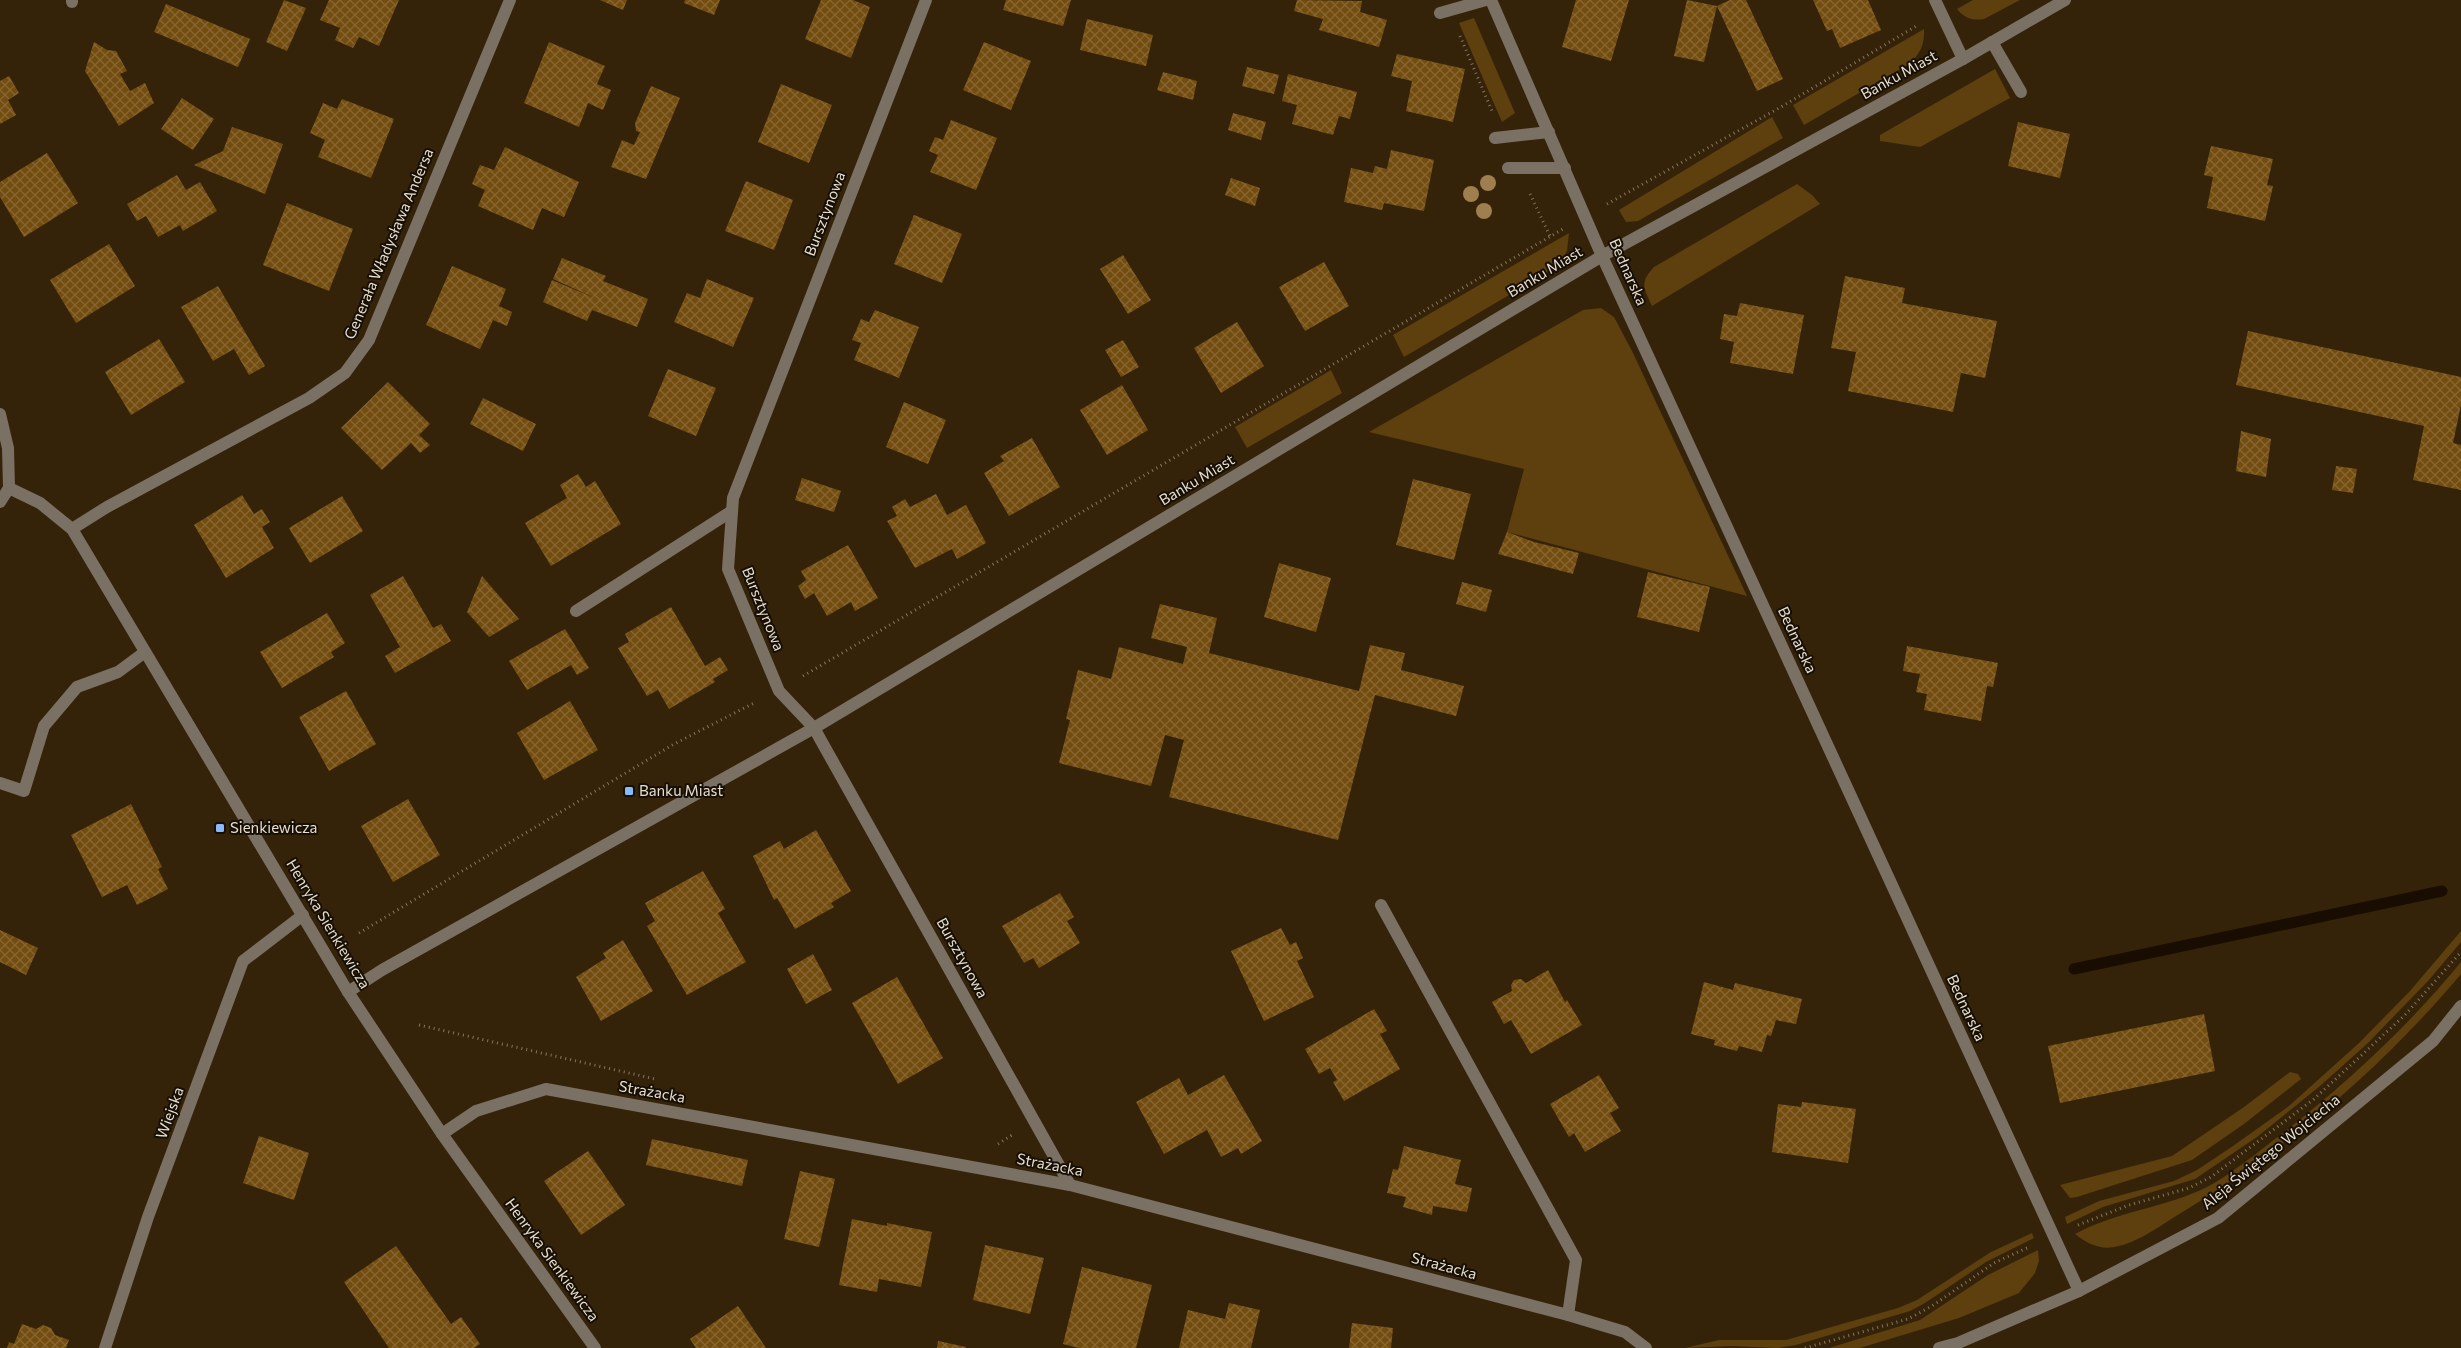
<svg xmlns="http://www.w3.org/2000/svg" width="2461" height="1348" font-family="Commissioner,sans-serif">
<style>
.grass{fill:#5e3f0e}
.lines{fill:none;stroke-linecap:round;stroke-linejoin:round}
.stream{stroke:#180d00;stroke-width:11}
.building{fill:url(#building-cross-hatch)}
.path{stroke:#857661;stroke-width:3;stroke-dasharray:1 4;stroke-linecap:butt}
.minor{stroke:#7a7064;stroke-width:12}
.tree{fill:#9f7e50}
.poi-dot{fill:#87bbfb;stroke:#160f05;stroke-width:2}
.labels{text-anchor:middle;stroke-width:4;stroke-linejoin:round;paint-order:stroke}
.street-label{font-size:15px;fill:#e7dccd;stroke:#160f05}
.poi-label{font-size:15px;fill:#e7dccd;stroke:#160f05;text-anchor:start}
</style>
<defs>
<pattern id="building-cross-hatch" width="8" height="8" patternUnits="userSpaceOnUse" patternTransform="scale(1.25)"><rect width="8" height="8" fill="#734d0f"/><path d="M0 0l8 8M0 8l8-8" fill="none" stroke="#876631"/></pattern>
</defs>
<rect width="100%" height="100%" fill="#352309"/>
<g class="grass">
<path d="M 1973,0 L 2020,0 L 1984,19 C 1973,21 1964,18 1957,9 Z"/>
<polygon points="1474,18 1515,113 1502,122 1459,23"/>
<path d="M 1924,29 C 1925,44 1920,54 1909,64 L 1804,125 L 1793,105 Z"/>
<polygon points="1995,69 2010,98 1920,147 1880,141 1880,135"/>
<polygon points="1772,117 1783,138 1638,221 1626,222 1619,210"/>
<path d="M 1797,184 L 1812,195 L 1820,204 L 1652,306 C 1644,288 1639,283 1654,267 Z"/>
<polygon points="1569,233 1567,251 1558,266 1404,357 1393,335"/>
<polygon points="1601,308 1614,317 1632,351 1747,596 1507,532 1524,469 1369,432 1583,310"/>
<polygon points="1331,370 1342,393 1247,448 1235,427"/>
<polygon points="2461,931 2461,942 2428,981 2368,1043 2320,1086 2257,1137 2195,1179 2103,1207 2067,1224 2065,1217 2099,1201 2174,1181 2197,1170 2233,1146 2289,1106 2359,1043 2410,991"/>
<path d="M 2461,962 L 2461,974 C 2382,1068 2286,1150 2181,1213 C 2161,1225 2138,1243 2114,1247 C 2100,1250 2086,1243 2075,1234 C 2117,1211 2165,1208 2207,1187 C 2231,1174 2253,1156 2275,1139 C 2343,1087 2407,1028 2461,962 Z"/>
<polygon points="2290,1072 2298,1074 2301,1079 2244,1124 2192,1160 2077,1197 2070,1198 2060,1185 2172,1156 2244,1107"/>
<polygon points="2032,1233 2034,1238 1986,1262 1925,1303 1910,1311 1796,1345 1778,1348 1731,1346 1685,1348 1719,1340 1786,1340 1898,1308 1917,1300 1991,1252"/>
<polygon points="2038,1250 2039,1261 2035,1273 2019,1293 1959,1318 1860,1348 1829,1348 1920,1320 1988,1275"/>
</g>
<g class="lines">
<polyline class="stream" points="2074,969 2442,891"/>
</g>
<g class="building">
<polygon points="284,0 306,8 287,51 266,42"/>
<polygon points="329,0 399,0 379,46 359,37 353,48 335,40 340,28 320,20"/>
<polygon points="600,0 627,0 623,10"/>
<polygon points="685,0 720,0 714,15 684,3"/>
<polygon points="821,0 853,0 870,7 851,58 805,39"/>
<polygon points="1006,0 1071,0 1063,26 1003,10"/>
<polygon points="1297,0 1362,1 1360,12 1387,20 1379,47 1319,30 1323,19 1294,11"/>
<polygon points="1576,0 1629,0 1611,61 1562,47"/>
<polygon points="1687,0 1717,6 1730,0 1746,0 1783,79 1757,91 1717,6 1704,62 1674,56"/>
<polygon points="1813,0 1868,0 1881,30 1840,48 1832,29 1827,31"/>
<polygon points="166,4 250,39 238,67 154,32"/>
<polygon points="1087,19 1153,35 1146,66 1080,50"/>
<polygon points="94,42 107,50 116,51 127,71 120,74 130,91 145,83 154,103 119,126 85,71"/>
<polygon points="549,42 605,66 597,84 611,90 603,110 588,103 579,127 524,103"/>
<polygon points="984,42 1031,61 1011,110 963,90"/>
<polygon points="1397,54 1465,69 1453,122 1406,111 1412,81 1391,76"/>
<polygon points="1247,67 1279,75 1274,94 1242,86"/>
<polygon points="1163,72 1197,81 1193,100 1157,90"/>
<polygon points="1288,74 1357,92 1350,119 1339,116 1333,135 1292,124 1297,105 1282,101"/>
<polygon points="9,76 19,93 8,100 16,115 0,124 0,81"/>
<polygon points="781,84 832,105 809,163 758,142"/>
<polygon points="651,86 680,98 646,179 611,167 622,140 634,145 640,132 636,131 635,123"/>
<polygon points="182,98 214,119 193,150 161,129"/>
<polygon points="342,99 394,119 371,178 318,157 325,140 310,133 323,103 337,109"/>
<polygon points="1233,113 1266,122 1261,140 1228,130"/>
<polygon points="951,120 997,138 976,190 930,172 938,155 929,151 935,137 943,140"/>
<polygon points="2018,122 2070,134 2060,178 2008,166"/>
<polygon points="232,127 283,144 265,194 194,165 223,151"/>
<polygon points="2211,146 2273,159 2267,185 2273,186 2265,221 2207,208 2213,177 2204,175"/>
<polygon points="505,147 579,182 564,217 542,208 533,230 478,206 485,190 472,184 480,165 494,170"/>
<polygon points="1391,150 1434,160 1424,211 1384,203 1382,210 1344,202 1351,168 1373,173 1375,166 1387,169"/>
<polygon points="47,153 78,203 24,237 0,197 0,182"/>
<polygon points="177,175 186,190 200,182 217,211 183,231 180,225 158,237 146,216 137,221 127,204"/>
<polygon points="1231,178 1260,188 1255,206 1225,195"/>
<polygon points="746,181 793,200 774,250 725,231"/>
<polygon points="287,203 353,229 329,291 263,265"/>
<polygon points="914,215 962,234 942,283 894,264"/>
<polygon points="109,244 135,286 76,323 50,280"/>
<polygon points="1123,255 1151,300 1128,314 1100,269"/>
<polygon points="562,258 606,276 603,281 648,299 637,327 592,310 587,321 543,302 552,280 597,299 553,279"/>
<polygon points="1324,262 1349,306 1305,331 1279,287"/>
<polygon points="452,266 506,289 499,306 512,312 507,326 493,320 480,349 426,325"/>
<polygon points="1845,276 1905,288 1902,303 1997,321 1985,378 1961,373 1953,412 1848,391 1856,352 1831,348"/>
<polygon points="707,279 754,298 733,347 674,322 687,293 700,298"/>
<polygon points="218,286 265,366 249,375 234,349 213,361 181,307"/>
<polygon points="1740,303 1804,315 1793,374 1730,363 1734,342 1720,339 1724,314 1737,316"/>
<polygon points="875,310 919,327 899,378 854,360 861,343 852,340 861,319 869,322"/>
<polygon points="1237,322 1264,366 1221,393 1194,348"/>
<polygon points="2248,331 2461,377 2461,405 2453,443 2461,445 2461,490 2413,480 2424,426 2236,385"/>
<polygon points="159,339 185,382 131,415 105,372"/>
<polygon points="1123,340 1139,367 1121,377 1105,350"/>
<polygon points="668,369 716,388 696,436 648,416"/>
<polygon points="388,382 430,424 419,435 430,445 420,453 411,443 382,470 341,428"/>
<polygon points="1122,385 1148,430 1107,455 1080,410"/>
<polygon points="483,398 536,424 523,451 470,424"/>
<polygon points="904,402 946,420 928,464 886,447"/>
<polygon points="2241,431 2271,439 2266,477 2236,471"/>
<polygon points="1032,438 1060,487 1009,516 984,473 1004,461 1000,456"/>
<polygon points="2336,466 2357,469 2353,493 2332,490"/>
<polygon points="578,474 586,487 595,481 621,524 551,566 525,523 567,498 560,485"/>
<polygon points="802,478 841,491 834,512 795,500"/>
<polygon points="1413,479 1471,494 1454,560 1396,545"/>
<polygon points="936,494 947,515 966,505 986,543 957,559 952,549 915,568 887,521 897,516 892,507 905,499 910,507"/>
<polygon points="242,495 254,514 262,509 270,522 262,527 274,548 226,578 194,525"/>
<polygon points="342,496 363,531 310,563 289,528"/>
<polygon points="1507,532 1534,542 1579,553 1573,574 1498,554"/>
<polygon points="848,545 878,598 855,611 851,602 827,616 814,593 805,599 798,586 806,580 801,571"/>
<polygon points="1279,563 1331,578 1316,632 1264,617"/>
<polygon points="1648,572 1710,587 1699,632 1637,617"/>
<polygon points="403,576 433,628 441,624 451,641 395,673 385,656 400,647 370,595"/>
<polygon points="482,576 519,619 489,637 467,612"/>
<polygon points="1462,582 1492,590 1486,612 1456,604"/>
<polygon points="1160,604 1217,618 1209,653 1359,691 1370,645 1405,653 1401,670 1464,686 1456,716 1375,695 1338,840 1169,797 1184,740 1165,735 1151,786 1059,763 1070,720 1066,719 1078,670 1111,679 1119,647 1183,664 1187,647 1151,638"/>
<polygon points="671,607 705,666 720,657 728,670 713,679 715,682 669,709 658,690 647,696 618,648 629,642 625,634"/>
<polygon points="327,613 345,643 331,652 334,657 282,688 260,652"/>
<polygon points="565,629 589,668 577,675 571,665 527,690 509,661"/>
<polygon points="1907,646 1998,663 1993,687 1987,686 1981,721 1924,710 1927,694 1916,692 1920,674 1903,671"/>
<polygon points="346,691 376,744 329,771 299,717"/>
<polygon points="570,701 598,750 544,780 517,733"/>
<polygon points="408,799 440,855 393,882 361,826"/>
<polygon points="131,804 162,867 158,869 168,889 137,905 127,885 102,897 71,835"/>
<polygon points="816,830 851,891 831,903 834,907 795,929 777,898 774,900 753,856 780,841 784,849"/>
<polygon points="703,871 725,909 718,913 746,962 687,995 647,926 655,921 645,903"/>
<polygon points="1060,893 1074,917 1067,921 1080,943 1039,968 1033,958 1024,963 1002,926"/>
<polygon points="1281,928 1290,945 1296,942 1303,958 1297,961 1314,997 1264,1021 1231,951"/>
<polygon points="0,930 38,948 26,975 0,962"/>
<polygon points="623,940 653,991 601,1021 576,977 606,958 603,953"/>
<polygon points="813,954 832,990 806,1004 787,969"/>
<polygon points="1548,970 1565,1002 1567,1000 1582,1025 1531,1054 1511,1020 1504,1024 1492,1002 1512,991 1511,985 1514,980 1521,979 1526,983"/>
<polygon points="897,977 943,1058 898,1084 852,1003"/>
<polygon points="1704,982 1733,990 1735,983 1802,999 1796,1024 1776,1020 1771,1036 1767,1035 1762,1052 1739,1046 1737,1051 1714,1045 1715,1040 1691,1034"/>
<polygon points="1374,1009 1387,1031 1380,1034 1400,1069 1344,1101 1333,1082 1337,1080 1330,1068 1319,1074 1305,1049"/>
<polygon points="2204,1014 2215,1071 2060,1103 2048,1046"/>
<polygon points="1224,1075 1262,1141 1241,1154 1238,1148 1221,1157 1207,1130 1164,1154 1136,1102 1179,1078 1188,1095"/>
<polygon points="1599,1075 1619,1108 1610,1113 1621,1131 1585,1152 1574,1133 1569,1137 1550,1104"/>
<polygon points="1802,1102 1856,1109 1848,1163 1772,1152 1778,1104 1801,1107"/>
<polygon points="259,1136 309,1153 294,1200 243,1183"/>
<polygon points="652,1139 748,1160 742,1186 646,1165"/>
<polygon points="1404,1146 1461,1160 1455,1184 1472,1188 1467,1212 1433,1206 1432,1215 1403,1207 1406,1197 1387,1193 1393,1169 1398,1170"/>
<polygon points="588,1151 625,1205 581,1235 544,1181"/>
<polygon points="800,1171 835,1179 819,1247 784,1239"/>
<polygon points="852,1219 887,1226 887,1223 932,1232 921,1287 879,1279 877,1292 839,1285"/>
<polygon points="985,1245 1044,1258 1030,1314 973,1300"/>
<polygon points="396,1246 451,1324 461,1317 480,1344 474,1348 389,1348 344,1282"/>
<polygon points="1082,1267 1152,1285 1136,1348 1079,1348 1063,1344"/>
<polygon points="1229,1303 1260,1310 1251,1348 1179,1348 1188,1310 1225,1319"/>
<polygon points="738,1306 766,1348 696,1348 690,1339"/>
<polygon points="1352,1323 1393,1328 1391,1348 1349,1348"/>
<polygon points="22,1324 36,1329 43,1325 51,1328 55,1335 69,1340 66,1348 7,1348 9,1342 14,1344"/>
<polygon points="938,1341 966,1347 966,1348 937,1348"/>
</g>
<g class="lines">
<g class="path">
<polyline points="1460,36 1492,111"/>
<polyline points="1530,194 1550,236"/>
<polyline points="1607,204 1781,107 1918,25"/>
<polyline points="803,676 1563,229"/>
<polyline points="359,933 674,744 756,702"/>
<polyline points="419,1025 655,1079"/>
<polyline points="998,1144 1012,1135"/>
<polyline points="2078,1225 2129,1205 2189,1188 2211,1177 2314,1099 2405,1015 2461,952"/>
<polyline points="1805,1348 1908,1319 1932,1306 1994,1263 2029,1247"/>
</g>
<g class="minor">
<polyline points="926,0 733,498 728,569 779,691 814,728 1070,1185"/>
<polyline points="1491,0 1602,256 2079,1291"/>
<polyline points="1935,0 1963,59"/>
<polyline points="72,2 72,0"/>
<polyline points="1440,13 1486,0"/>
<polyline points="1992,42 2021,92"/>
<polyline points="1495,138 1549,132"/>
<polyline points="1508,168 1565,168"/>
<polyline points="0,414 8,448 9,488"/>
<polyline points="9,488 40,503 72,529 348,992 442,1134 595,1348"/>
<polyline points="0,502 9,488"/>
<polyline points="72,529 107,507 309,398 345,373 369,340 510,0"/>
<polyline points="576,611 732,511"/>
<polyline points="0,783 24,791 44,726 77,687 118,672 145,652"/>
<polyline points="1381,905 1576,1260 1568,1315"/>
<polyline points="348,992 382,970 814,728 1602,256 1963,59 2065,0"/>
<polyline points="442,1134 476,1111 546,1089 1070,1185 1568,1315 1625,1332 1646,1348"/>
<polyline points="105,1348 148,1217 243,961 303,915"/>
<polyline points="1939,1348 1958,1343 2079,1291 2218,1218 2433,1041 2461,1006"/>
</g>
</g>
<g class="tree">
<circle cx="1488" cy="183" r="8"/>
<circle cx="1471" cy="194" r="8"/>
<circle cx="1484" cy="211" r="8"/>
</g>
<g class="poi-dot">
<rect x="624" y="786" width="10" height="10" rx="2.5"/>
<rect x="215" y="823" width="10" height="10" rx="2.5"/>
</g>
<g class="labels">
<g class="street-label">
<text transform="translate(1899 75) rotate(-29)" y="5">Banku Miast</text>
<text transform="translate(825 214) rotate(-69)" y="5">Bursztynowa</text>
<text transform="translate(389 244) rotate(-67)" y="5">Generała Władysława Andersa</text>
<text transform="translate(1545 272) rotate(-31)" y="5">Banku Miast</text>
<text transform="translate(1628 272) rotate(66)" y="5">Bednarska</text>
<text transform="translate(1197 480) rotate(-31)" y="5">Banku Miast</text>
<text transform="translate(763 609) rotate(68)" y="5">Bursztynowa</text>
<text transform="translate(1797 640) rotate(65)" y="5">Bednarska</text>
<text transform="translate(328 924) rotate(59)" y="5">Henryka Sienkiewicza</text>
<text transform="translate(962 958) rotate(61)" y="5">Bursztynowa</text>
<text transform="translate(1966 1008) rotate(65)" y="5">Bednarska</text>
<text transform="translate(652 1092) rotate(10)" y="5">Strażacka</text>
<text transform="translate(170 1113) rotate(-70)" y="5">Wiejska</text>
<text transform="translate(2271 1152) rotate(-39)" y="5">Aleja Świętego Wojciecha</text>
<text transform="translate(1050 1165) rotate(11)" y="5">Strażacka</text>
<text transform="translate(552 1260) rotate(54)" y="5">Henryka Sienkiewicza</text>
<text transform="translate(1444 1266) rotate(15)" y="5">Strażacka</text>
</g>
<g class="poi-label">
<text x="639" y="796">Banku Miast</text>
<text x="230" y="833">Sienkiewicza</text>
</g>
</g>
</svg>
